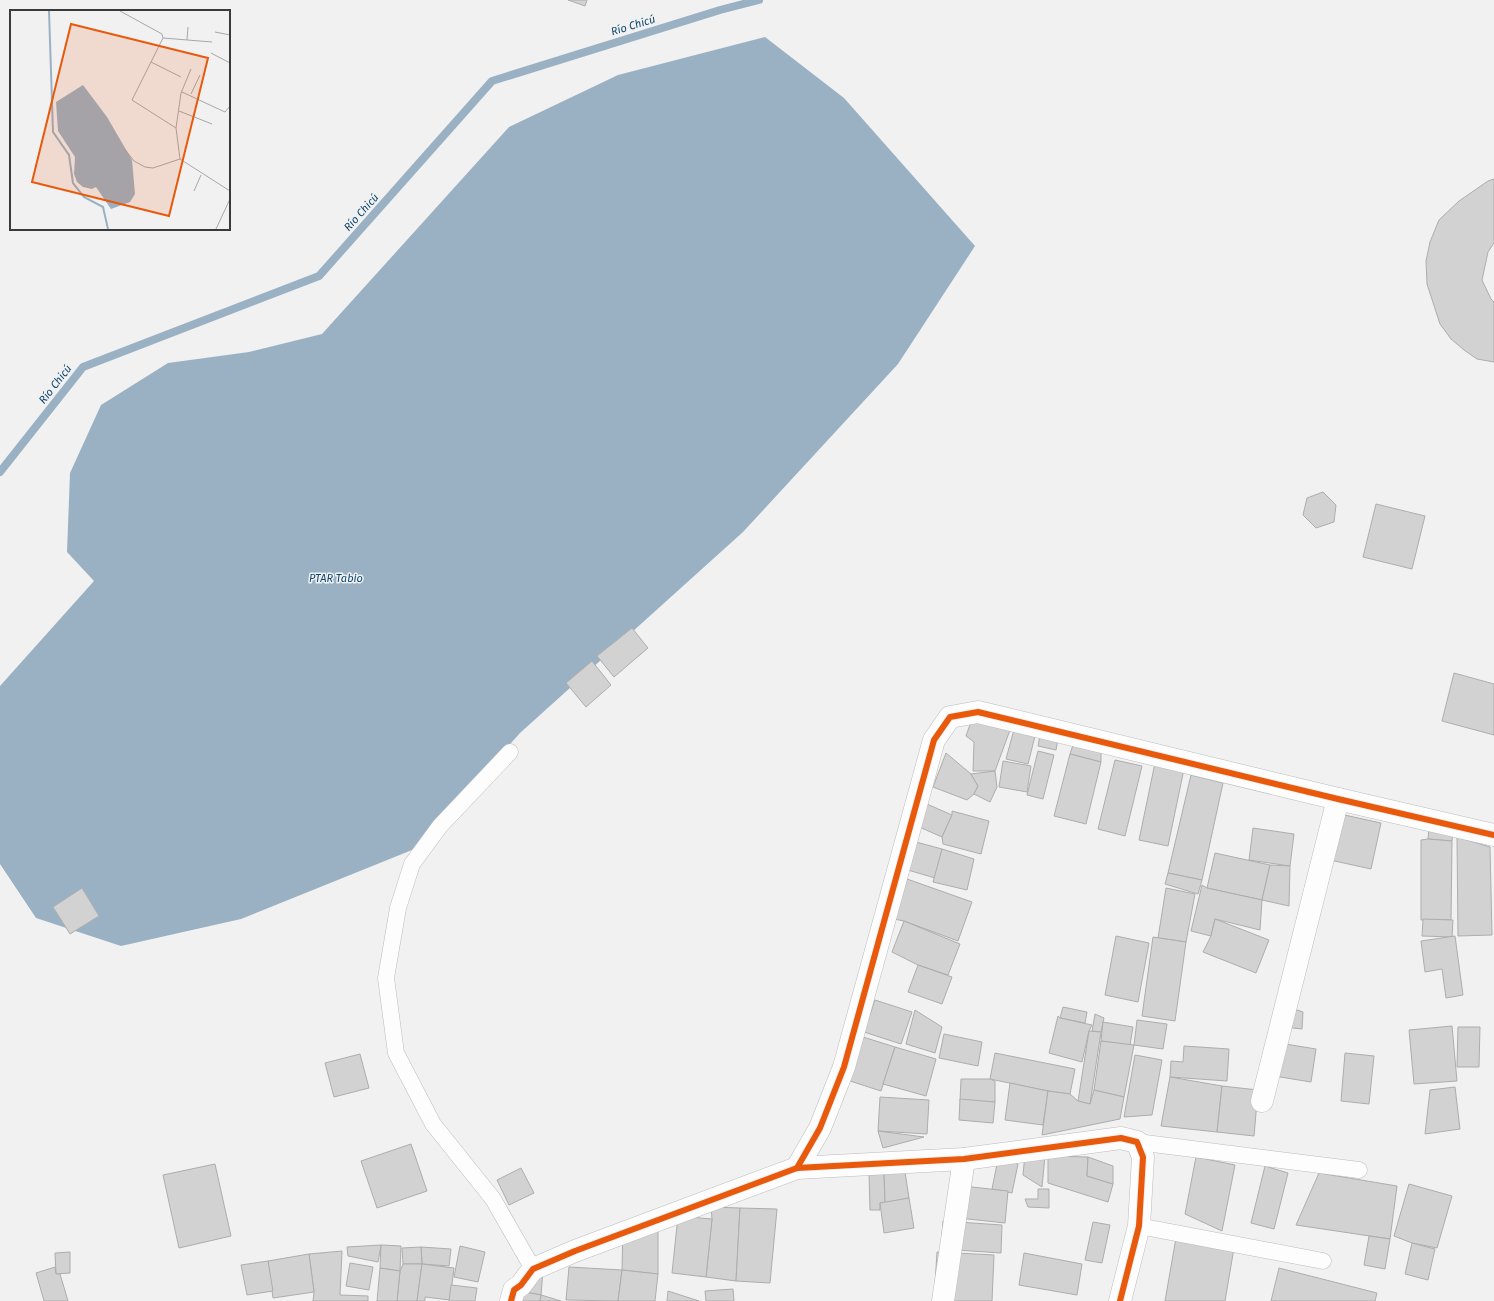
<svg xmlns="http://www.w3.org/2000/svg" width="1494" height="1301" font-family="'Fira Sans',sans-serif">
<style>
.water{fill:#9ab1c4}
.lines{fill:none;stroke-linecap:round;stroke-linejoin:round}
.stream{stroke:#9ab1c4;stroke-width:8}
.building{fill:#d2d2d2;stroke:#adadad}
.lane-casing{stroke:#bcbcbc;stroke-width:17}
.street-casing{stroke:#bcbcbc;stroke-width:23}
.lane{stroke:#fdfdfd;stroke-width:16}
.street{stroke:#fdfdfd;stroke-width:22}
.cycleway-casing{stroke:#f0f1f2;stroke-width:8}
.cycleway{stroke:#e8590c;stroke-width:6}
.labels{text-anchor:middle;stroke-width:3;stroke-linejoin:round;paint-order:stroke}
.water-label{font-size:11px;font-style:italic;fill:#0f466c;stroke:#f0f1f2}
.inset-river{fill:none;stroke:#9ab1c4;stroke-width:2}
.inset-road{fill:none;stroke:#a8a8a8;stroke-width:1}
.view{fill:#e8590c;fill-opacity:0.15;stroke:#e8590c;stroke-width:2}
.inset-edge{fill:none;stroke:#3a3a3a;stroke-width:2}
</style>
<rect width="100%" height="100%" fill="#f1f1f1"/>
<polygon class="water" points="765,37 844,98 975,246 898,364 743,532 520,733 417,848 241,919 121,946 36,918 0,864 0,686 94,581 67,552 70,473 101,405 168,363 249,352 322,334 509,127 618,75"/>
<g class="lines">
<polyline class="stream" points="0,472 83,367 319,276 492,81 720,10 759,0"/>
</g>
<g class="building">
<polygon points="568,0 587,0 585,6"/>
<polygon points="1494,179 1494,243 1488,252 1482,280 1491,299 1494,302 1494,362 1477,359 1464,350 1451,339 1440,324 1427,284 1426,261 1430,242 1439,220 1459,201 1488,181"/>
<polygon points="1323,492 1336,505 1334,522 1316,528 1303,515 1307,498"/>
<polygon points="1376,504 1425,516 1412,569 1363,557"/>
<polygon points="632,628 648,648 614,677 597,656"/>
<polygon points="592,661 611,685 586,707 566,683"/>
<polygon points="1454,673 1494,684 1494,735 1442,721"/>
<polygon points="973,716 1010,730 995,771 973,771 974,742 966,736"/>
<polygon points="1015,726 1036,732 1028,764 1006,759"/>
<polygon points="1041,730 1059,734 1056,750 1038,746"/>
<polygon points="1073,745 1101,752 1101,762 1070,754"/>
<polygon points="1038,751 1054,755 1043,799 1027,795"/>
<polygon points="946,753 971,774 978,786 974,794 967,800 933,787"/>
<polygon points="1070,754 1101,762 1086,824 1054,816"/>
<polygon points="1115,760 1142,766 1125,836 1098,829"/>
<polygon points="1003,761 1031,766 1027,792 999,787"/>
<polygon points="1155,763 1184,769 1168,846 1139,840"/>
<polygon points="995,771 997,787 990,802 974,794 978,786 971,774"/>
<polygon points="1191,775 1223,783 1202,880 1168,873"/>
<polygon points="920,801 952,815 942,837 917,826"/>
<polygon points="952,811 989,821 981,854 943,844 942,837 952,815"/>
<polygon points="1340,814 1381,823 1371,869 1330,860"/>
<polygon points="1253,828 1294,834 1290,866 1249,860"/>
<polygon points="1429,828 1453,830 1452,841 1428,839"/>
<polygon points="1457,837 1490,847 1492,935 1458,936"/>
<polygon points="1428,839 1452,841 1451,920 1421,920 1421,840"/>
<polygon points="916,842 942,849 935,878 908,870"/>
<polygon points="942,849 974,859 967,890 933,882"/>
<polygon points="1215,853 1270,865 1262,900 1207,888"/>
<polygon points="1270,865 1290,866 1289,906 1262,900"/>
<polygon points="1168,873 1202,880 1198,894 1165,884"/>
<polygon points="907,879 972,902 958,941 904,921 894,919"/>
<polygon points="1202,885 1207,888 1262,900 1260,930 1215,919 1211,936 1191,931"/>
<polygon points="82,888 99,916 70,934 53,907"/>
<polygon points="1166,888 1195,894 1186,942 1158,938"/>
<polygon points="1215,919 1269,940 1256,973 1203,952 1211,936"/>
<polygon points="1423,919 1453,920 1452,937 1422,936"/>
<polygon points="904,921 960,944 948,975 918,965 892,952"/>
<polygon points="1116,936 1149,943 1138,1002 1105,995"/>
<polygon points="1455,936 1463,995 1446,998 1442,969 1425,972 1421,941"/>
<polygon points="1153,937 1186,942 1175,1021 1142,1016"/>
<polygon points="918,965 952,977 942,1004 908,992"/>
<polygon points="875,1000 912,1012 901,1044 864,1032"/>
<polygon points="1283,1005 1303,1012 1302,1029 1275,1026"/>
<polygon points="1063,1007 1087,1012 1085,1023 1060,1018"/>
<polygon points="915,1010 942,1027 935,1053 906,1044"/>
<polygon points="1095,1014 1104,1018 1101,1032 1092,1031"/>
<polygon points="1058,1016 1060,1018 1092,1025 1089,1031 1082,1062 1049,1053"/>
<polygon points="1137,1020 1167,1024 1163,1049 1134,1045"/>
<polygon points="1103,1022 1133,1027 1130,1045 1101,1041"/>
<polygon points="1452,1026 1457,1081 1414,1084 1409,1030"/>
<polygon points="1458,1027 1480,1027 1479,1067 1457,1067"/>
<polygon points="1089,1031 1101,1032 1090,1104 1078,1101"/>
<polygon points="944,1034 982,1042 978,1066 939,1058"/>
<polygon points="863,1037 895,1047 881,1091 850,1081"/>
<polygon points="1101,1041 1134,1045 1124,1097 1094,1090"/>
<polygon points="1279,1043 1316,1049 1311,1082 1274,1076"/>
<polygon points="1184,1046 1229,1049 1227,1081 1170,1077 1171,1061 1183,1062"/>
<polygon points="895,1047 936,1059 926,1096 883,1084"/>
<polygon points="995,1053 1075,1069 1070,1094 1048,1091 990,1079"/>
<polygon points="1345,1053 1374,1056 1369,1104 1341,1101"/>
<polygon points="360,1054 369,1088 334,1097 325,1063"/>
<polygon points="1135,1055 1162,1060 1152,1115 1124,1117"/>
<polygon points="1170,1077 1222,1086 1217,1132 1161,1126"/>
<polygon points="961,1079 990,1079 995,1081 995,1102 960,1101"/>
<polygon points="1010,1083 1048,1091 1043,1125 1005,1120"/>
<polygon points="1222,1086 1258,1090 1254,1136 1217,1132"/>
<polygon points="1455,1087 1460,1129 1425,1134 1430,1090"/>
<polygon points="1094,1090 1124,1097 1120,1119 1042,1135 1048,1091 1070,1094 1078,1101 1090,1104"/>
<polygon points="880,1097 929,1100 927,1134 878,1131"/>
<polygon points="960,1099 995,1102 993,1123 959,1120"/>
<polygon points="878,1131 924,1137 883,1148"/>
<polygon points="411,1144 427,1191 377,1208 361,1161"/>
<polygon points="1025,1154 1045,1156 1042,1187 1023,1175"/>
<polygon points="1048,1156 1088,1157 1087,1176 1113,1184 1108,1202 1048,1183"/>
<polygon points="1088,1157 1113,1166 1113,1184 1087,1176"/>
<polygon points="1196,1157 1235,1165 1222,1231 1185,1214"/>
<polygon points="998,1159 1018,1164 1012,1193 992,1189"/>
<polygon points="215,1164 231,1236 179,1248 163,1175"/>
<polygon points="1265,1166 1288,1173 1274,1229 1251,1223"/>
<polygon points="521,1168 534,1193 509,1205 497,1180"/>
<polygon points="869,1172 884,1172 885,1203 880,1203 880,1210 870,1210"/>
<polygon points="884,1172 905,1172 909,1198 885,1203"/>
<polygon points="1319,1173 1397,1186 1390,1239 1296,1225"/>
<polygon points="1409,1184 1452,1196 1437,1248 1412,1243 1394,1236"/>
<polygon points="963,1186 1008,1191 1005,1223 959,1218"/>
<polygon points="1038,1189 1049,1189 1049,1208 1028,1207 1025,1199 1038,1199"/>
<polygon points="909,1198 914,1228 884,1233 880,1203"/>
<polygon points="711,1207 740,1208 736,1281 706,1277 712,1219"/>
<polygon points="740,1208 777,1209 770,1283 736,1281"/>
<polygon points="678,1216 712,1219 706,1277 672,1273"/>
<polygon points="943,1221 1002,1225 1001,1253 941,1249"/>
<polygon points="1093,1222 1110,1225 1102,1263 1085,1260"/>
<polygon points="623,1226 658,1228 658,1274 622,1270"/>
<polygon points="1369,1236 1390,1239 1385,1269 1364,1265"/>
<polygon points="1176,1238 1234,1248 1225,1301 1165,1301"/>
<polygon points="1412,1243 1435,1249 1428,1280 1405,1274"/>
<polygon points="381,1245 401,1246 400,1271 380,1268"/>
<polygon points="381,1245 378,1262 348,1256 347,1247"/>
<polygon points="460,1246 485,1252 478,1282 454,1277"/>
<polygon points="421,1247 451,1249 449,1266 422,1264"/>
<polygon points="421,1247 422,1264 403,1264 402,1248"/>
<polygon points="342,1251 340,1295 368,1296 368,1301 313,1301 314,1292 309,1254"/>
<polygon points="70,1252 70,1273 56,1274 55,1253"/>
<polygon points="937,1252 994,1255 992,1301 934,1301"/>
<polygon points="1024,1253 1082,1264 1077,1295 1019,1285"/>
<polygon points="309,1254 314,1292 273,1298 268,1261"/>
<polygon points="268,1261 273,1291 247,1295 241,1265"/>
<polygon points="350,1263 373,1267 369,1290 346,1286"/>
<polygon points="403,1264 422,1264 417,1301 397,1301 400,1271"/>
<polygon points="422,1264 454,1268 450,1300 425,1297 425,1301 417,1301"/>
<polygon points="55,1267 56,1274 60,1274 68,1301 44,1301 36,1273"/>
<polygon points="569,1267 622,1270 618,1301 566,1300"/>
<polygon points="380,1268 400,1271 397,1301 377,1301"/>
<polygon points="1279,1268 1377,1293 1375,1301 1271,1301"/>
<polygon points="543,1270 541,1295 514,1290"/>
<polygon points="622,1270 658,1274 655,1301 618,1301"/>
<polygon points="451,1285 477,1288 475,1301 449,1301"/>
<polygon points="733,1289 734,1301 706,1301 705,1291"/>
<polygon points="514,1290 541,1295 540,1301 511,1301"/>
<polygon points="668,1291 699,1301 667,1301"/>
<polygon points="541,1295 561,1301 540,1301"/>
</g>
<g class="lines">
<defs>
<g id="lane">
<polyline points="510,752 440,826 412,864 398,908 386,978 396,1053 433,1124 493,1199 533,1269"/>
<polyline points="1137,1142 1359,1170"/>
<polyline points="1139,1226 1323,1261"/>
</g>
<g id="street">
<polyline points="1262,1101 1338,799"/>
<polyline points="797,1168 820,1128 844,1067 934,740 950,717 978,712 1338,799 1494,835"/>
<polyline points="511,1301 514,1290 521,1285 533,1269 575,1251 797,1168 964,1159 1121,1138 1137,1142 1143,1157 1139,1226 1120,1301"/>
<polyline points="943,1301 964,1159"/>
</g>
</defs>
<use href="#lane" class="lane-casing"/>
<use href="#street" class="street-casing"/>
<use href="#lane" class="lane"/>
<use href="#street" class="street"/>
<defs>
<g id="cycleway">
<polyline points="797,1168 820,1128 844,1067 934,740 950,717 978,712 1338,799 1494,835"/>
<polyline points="511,1301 514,1290 521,1285 533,1269 575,1251 797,1168 964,1159 1121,1138 1137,1142 1143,1157 1139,1226 1120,1301"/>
</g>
</defs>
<use href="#cycleway" class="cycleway-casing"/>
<use href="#cycleway" class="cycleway"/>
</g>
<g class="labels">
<g class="water-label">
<text transform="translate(633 25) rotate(-17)" y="4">Río Chicú</text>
<text transform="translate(361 212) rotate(-48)" y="4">Río Chicú</text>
<text transform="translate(55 384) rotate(-52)" y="4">Río Chicú</text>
<text x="336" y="582">PTAR Tabio</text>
</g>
</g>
<g transform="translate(10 10)">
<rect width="220" height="220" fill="#f1f1f1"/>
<path d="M 73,75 L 97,107 L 122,150 L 125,184 L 120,192 L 101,199 L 86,177 L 82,179 L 73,177 L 67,172 L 64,164 L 65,147 L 48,121 L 46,92 Z" fill="#9ab1c4"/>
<path class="inset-river" d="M 39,1 L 43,122 L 59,145 L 63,173 L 74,187 L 93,197 L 98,219"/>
<path class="inset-road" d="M 110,1 L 152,24 L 153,28M 205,22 L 220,25M 153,28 L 122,90 L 166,118M 153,28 L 202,32M 177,30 L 178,17M 201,43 L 220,53M 141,52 L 171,67M 181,59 L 171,83 L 166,118 L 170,149 L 220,181M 172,82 L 215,102 L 220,96M 181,84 L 190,65M 169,101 L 202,114M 114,138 L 124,151 L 135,157 L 143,158 L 170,149M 184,181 L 191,165M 206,219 L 220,189"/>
<path class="view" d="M 61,14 L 198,48 L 159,206 L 22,172 Z"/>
<rect width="220" height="220" class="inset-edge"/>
</g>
</svg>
